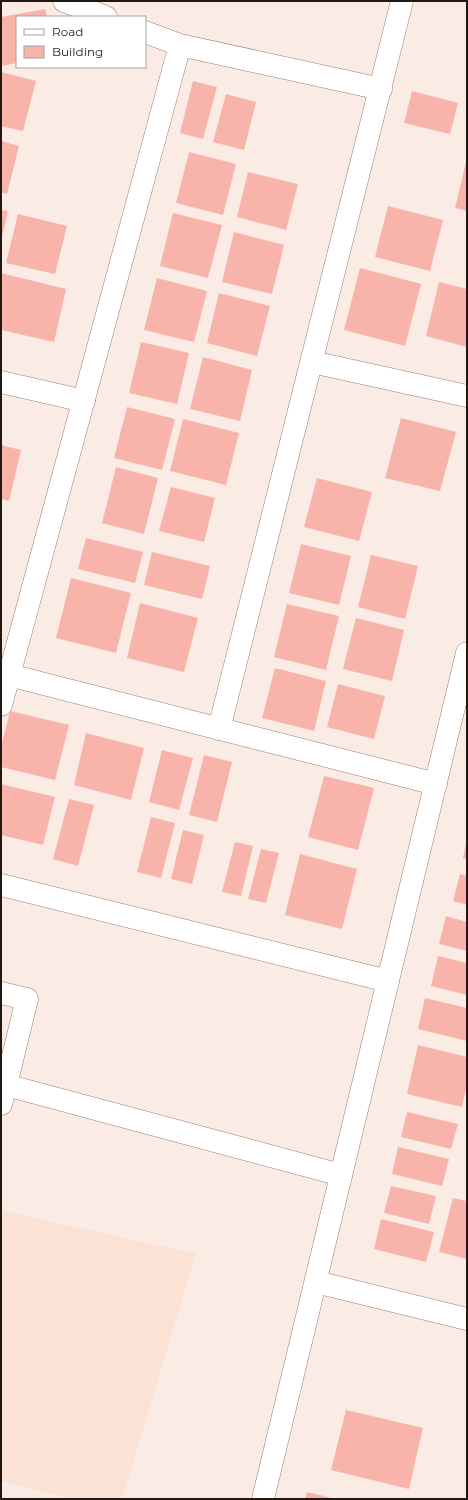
<svg xmlns="http://www.w3.org/2000/svg" width="468" height="1500" font-family="Montserrat,sans-serif">
<style>
.built{fill:#fbe2d4}
.building{fill:#f8b3ab}
.lines{fill:none;stroke-linecap:round;stroke-linejoin:round}
.minor-casing{stroke:#9c7e6c;stroke-width:23}
.minor{stroke:#fff;stroke-width:22}
</style>
<rect width="100%" height="100%" fill="#faece4"/>
<polygon class="built" points="3,1211 196,1254 122,1499 72,1499 1,1481 1,1217"/>
<g class="building">
<polygon points="45,9 47,17 17,17 17,63 1,66 1,17"/>
<polygon points="1,72 36,81 23,131 1,126"/>
<polygon points="193,81 217,87 203,139 180,133"/>
<polygon points="412,91 458,103 450,134 404,123"/>
<polygon points="226,94 256,102 244,150 213,142"/>
<polygon points="1,141 19,146 7,194 1,192"/>
<polygon points="189,152 236,164 223,215 176,203"/>
<polygon points="466,162 467,162 467,211 455,208"/>
<polygon points="248,172 298,184 286,230 237,217"/>
<polygon points="388,206 443,220 430,271 375,257"/>
<polygon points="1,210 8,211 2,237 1,237"/>
<polygon points="173,213 222,225 208,278 160,266"/>
<polygon points="18,214 67,226 55,274 6,263"/>
<polygon points="234,232 284,245 272,294 222,282"/>
<polygon points="360,268 421,284 405,346 344,330"/>
<polygon points="1,273 66,289 54,342 1,330"/>
<polygon points="157,278 207,291 194,342 144,330"/>
<polygon points="439,282 467,289 467,347 426,336"/>
<polygon points="219,293 270,306 257,356 207,343"/>
<polygon points="141,342 189,353 177,404 129,393"/>
<polygon points="203,357 252,370 240,421 190,409"/>
<polygon points="127,407 175,419 162,470 114,458"/>
<polygon points="401,418 456,432 440,491 385,478"/>
<polygon points="183,419 239,433 226,485 170,471"/>
<polygon points="1,445 21,450 9,501 1,499"/>
<polygon points="116,467 158,478 144,534 102,523"/>
<polygon points="317,478 372,492 359,541 304,527"/>
<polygon points="171,487 215,498 204,542 159,531"/>
<polygon points="86,538 143,552 135,583 78,569"/>
<polygon points="301,544 351,556 339,605 289,593"/>
<polygon points="152,552 210,566 202,599 144,585"/>
<polygon points="371,555 418,566 405,619 358,607"/>
<polygon points="71,578 131,593 116,653 56,638"/>
<polygon points="140,603 198,618 184,672 127,658"/>
<polygon points="287,604 339,616 326,670 274,657"/>
<polygon points="356,618 404,630 392,681 343,669"/>
<polygon points="275,668 326,681 314,731 262,718"/>
<polygon points="338,684 385,696 374,739 327,727"/>
<polygon points="10,711 69,725 55,780 1,767 1,747"/>
<polygon points="86,733 144,748 131,800 74,785"/>
<polygon points="162,750 193,758 179,810 149,802"/>
<polygon points="204,755 232,762 217,822 189,815"/>
<polygon points="324,776 374,788 358,850 308,837"/>
<polygon points="1,784 55,797 43,845 1,835"/>
<polygon points="69,799 94,805 78,866 53,859"/>
<polygon points="151,817 175,823 161,878 137,872"/>
<polygon points="183,830 204,835 192,884 171,879"/>
<polygon points="235,842 253,846 241,896 222,892"/>
<polygon points="466,843 467,843 467,859 463,858"/>
<polygon points="261,849 279,853 266,903 248,899"/>
<polygon points="300,854 357,869 342,929 285,915"/>
<polygon points="460,874 467,876 467,905 453,901"/>
<polygon points="446,916 467,922 467,951 439,944"/>
<polygon points="438,956 467,963 467,995 431,986"/>
<polygon points="425,998 467,1008 467,1041 418,1029"/>
<polygon points="418,1045 467,1057 467,1085 462,1107 407,1094"/>
<polygon points="407,1112 458,1124 451,1149 401,1137"/>
<polygon points="398,1147 449,1159 442,1186 392,1174"/>
<polygon points="391,1186 436,1196 429,1224 384,1213"/>
<polygon points="453,1198 467,1201 467,1259 439,1252"/>
<polygon points="381,1219 434,1232 426,1262 374,1249"/>
<polygon points="346,1410 423,1428 409,1489 331,1470"/>
<polygon points="307,1492 332,1498 332,1499 305,1499"/>
</g>
<g class="lines">
<defs>
<g id="minor">
<polyline points="64,1 106,17"/>
<polyline points="145,32 180,45 381,89"/>
<polyline points="312,362 467,396"/>
<polyline points="1,382 84,401"/>
<polyline points="9,675 436,784"/>
<polyline points="1,705 180,45"/>
<polyline points="219,729 402,1"/>
<polyline points="1,885 388,981"/>
<polyline points="1,993 27,999 6,1085"/>
<polyline points="1,1104 6,1085 341,1175"/>
<polyline points="316,1282 467,1319"/>
<polyline points="263,1499 467,653"/>
</g>
</defs>
<use href="#minor" class="minor-casing"/>
<use href="#minor" class="minor"/>
</g>
<rect width="468" height="1500" fill="none" stroke="#231811" stroke-width="4"/>
<rect x="16" y="16" width="130" height="52" fill="#ffffff" stroke="#a7a3a0"/>
<rect x="24" y="29" width="20" height="6" fill="#ffffff" stroke="#a7a3a0"/>
<text x="52" y="36" font-size="12" fill="#231811">Road</text>
<rect x="24" y="46" width="20" height="12" fill="#f8b3ab" stroke="#a7a3a0"/>
<text x="52" y="56" font-size="12" fill="#231811">Building</text>
</svg>
